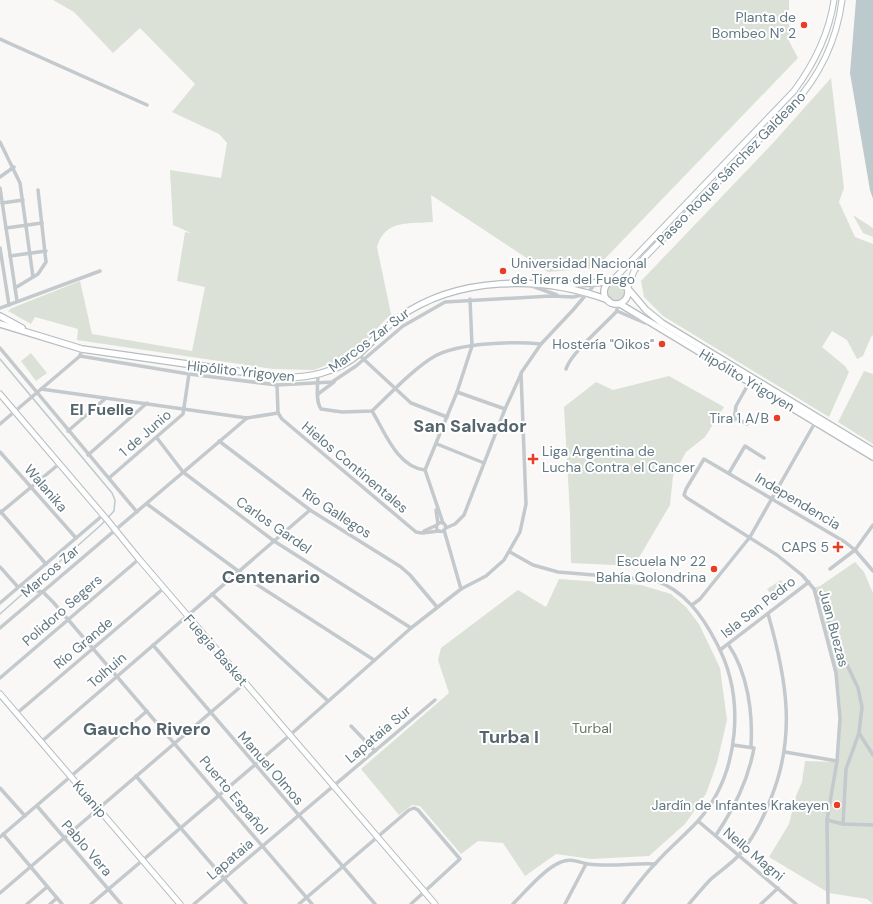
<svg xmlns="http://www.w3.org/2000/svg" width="873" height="904" font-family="'DM Sans',sans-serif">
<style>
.green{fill:#dbe1d7}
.water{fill:#bccacd}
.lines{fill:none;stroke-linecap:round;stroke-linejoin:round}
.stream{stroke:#bccacd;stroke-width:1.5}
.secondary-casing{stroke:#b6bdc0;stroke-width:7}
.primary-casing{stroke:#b7bdc0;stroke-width:8}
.street{stroke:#c3c9cc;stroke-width:3.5}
.secondary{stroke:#fff;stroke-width:5}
.primary{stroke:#fff;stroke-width:5.5}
.poi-dot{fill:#e93d25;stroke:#fff;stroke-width:1.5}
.labels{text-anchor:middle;stroke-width:4;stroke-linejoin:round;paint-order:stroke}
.poi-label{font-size:14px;fill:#627882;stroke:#fff;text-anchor:end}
.street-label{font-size:14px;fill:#627882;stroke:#fff}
.park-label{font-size:14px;fill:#687a62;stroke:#fff}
.quarter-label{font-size:16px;font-weight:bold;fill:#55656d;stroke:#fff}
.district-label{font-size:18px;font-weight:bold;fill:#55656d;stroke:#fff}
</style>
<rect width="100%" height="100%" fill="#f9f8f6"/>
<g class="green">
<path d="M 53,0 L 789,0 L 789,41 L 798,58 L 596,268 L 548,272 L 431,195 L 433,222 C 410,224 385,219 377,247 L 391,314 L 362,344 L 342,359 L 314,370 L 273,369 L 77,340 L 78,329 L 35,317 L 31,324 L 8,311 L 12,308 L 80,281 L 92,334 L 192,351 L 205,287 L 177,281 L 185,232 L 191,233 L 173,225 L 170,170 L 221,178 L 227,143 L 219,134 L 172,112 L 195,84 L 140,28 L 113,53 L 74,12 Z"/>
<polygon points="831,78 844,188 839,202 855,237 873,244 873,335 871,337 863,356 857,359 847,340 832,331 822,347 845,366 849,372 829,417 663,316 644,297 641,281 773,143"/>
<polygon points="853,215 873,228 873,237 863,233"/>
<circle cx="616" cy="292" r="9"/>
<polygon points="31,353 47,373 36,381 21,361"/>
<polygon points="864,371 873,374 873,444 838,422"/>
<polygon points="669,376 724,407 705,437 686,452 673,476 670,505 634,566 571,563 570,515 564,407 596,382 613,390"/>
<path d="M 855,562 L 864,572 L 873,593 L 873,904 L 867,899 L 829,893 L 769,857 L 789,824 L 796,796 L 802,782 L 805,761 L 837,762 C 838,748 840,733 841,719 C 841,674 826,630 812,588 L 820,586 Z"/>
<polygon points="559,579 641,585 671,594 686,607 699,624 720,668 727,720 717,763 706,794 685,824 649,856 591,859 556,854 525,876 503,843 478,841 461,854 420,806 412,805 399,815 361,769 449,693 438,660 441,648 518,590 546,607"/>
<polygon points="781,580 786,588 773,597 767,589"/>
</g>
<polygon class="water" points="856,0 873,0 873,199 870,190 850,73"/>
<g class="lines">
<g class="stream">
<polyline points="0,359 112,493 115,500 114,511 101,525 30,588"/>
<polyline points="0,614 27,590"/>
</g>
<defs>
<g id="secondary">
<path d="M 613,280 L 794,91 C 814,64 829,34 834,0"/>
<path d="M 628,287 L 634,271 L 644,258 L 792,106 C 819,77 837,40 842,0"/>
<polyline points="0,394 109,522 139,559 435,904"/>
<polyline points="0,694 180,904"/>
</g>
<g id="primary">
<circle cx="616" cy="292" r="12"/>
<polyline points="558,285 609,282"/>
<polyline points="629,290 646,310 662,323 873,451"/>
<polyline points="620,304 873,457"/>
<polyline points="0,316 22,328"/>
<path d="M 0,324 L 82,349 L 278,377 C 306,379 337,373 360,353 C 373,341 384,328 398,318 C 457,276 541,275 608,300"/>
</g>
</defs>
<use href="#secondary" class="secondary-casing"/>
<use href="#primary" class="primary-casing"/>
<g class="street">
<polyline points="0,39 147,105"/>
<polyline points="0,142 20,183 33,277"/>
<polyline points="0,177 14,167"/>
<polyline points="0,188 17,301"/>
<polyline points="2,203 23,200"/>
<polyline points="6,228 42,223"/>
<polyline points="0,248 9,305"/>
<polyline points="10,256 46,251"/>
<polyline points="532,286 557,295"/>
<polyline points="15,288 38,274 46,262 38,190"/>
<polyline points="0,308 100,271"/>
<polyline points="617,311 617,304"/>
<polyline points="0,348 137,512"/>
<polyline points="358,354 411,403 447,417"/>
<polyline points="80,356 189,374 277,385 332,382 356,366 403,326 445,302 551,296 573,297 586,294"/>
<path d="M 566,369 C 571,353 604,325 617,311 L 645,323 L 650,322"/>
<path d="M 318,374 C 318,384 315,401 321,409 L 342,412 L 372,411 C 390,394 414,368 435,356 C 459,343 513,341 541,344"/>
<polyline points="277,385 278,413"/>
<polyline points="41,389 247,418"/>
<polyline points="457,392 505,409"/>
<polyline points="318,394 334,382"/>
<path d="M 372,411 C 385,432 397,467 425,470 L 443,523"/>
<polyline points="278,413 282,419 416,532 422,533 439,531"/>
<polyline points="735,418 747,424"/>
<polyline points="734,420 736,406 750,381"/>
<polyline points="0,424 80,356 82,349"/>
<polyline points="68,431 106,398"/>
<polyline points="157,438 183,472 274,541 411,628"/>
<polyline points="219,441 310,510 401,567 410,575 437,607"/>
<polyline points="437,444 484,463"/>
<polyline points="0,452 76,538"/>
<polyline points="88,455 147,403"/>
<polyline points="425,470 457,392 472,346 470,299"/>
<polyline points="729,473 745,446 764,458"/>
<polyline points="109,478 183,414 189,374"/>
<polyline points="147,504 256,584 374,660"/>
<polyline points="436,510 438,524"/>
<polyline points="0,511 46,564"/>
<polyline points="0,513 59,464"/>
<circle cx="441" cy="527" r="4.5"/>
<polyline points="446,528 455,524 464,515 505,409 521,374"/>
<polyline points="444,530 461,589"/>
<polyline points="424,531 437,525"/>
<path d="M 510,552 L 533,565 L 558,572 L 654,580 C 684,590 702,615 716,642 C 746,697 740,773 698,821 C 684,836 668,849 655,864 C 643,876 633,890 623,904"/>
<polyline points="0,567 18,587 43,592 53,602 312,904"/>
<polyline points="830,569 855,550 873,525"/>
<polyline points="816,592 824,604 831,631 858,688 862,707 859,733 846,769 843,824"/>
<polyline points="212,594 328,701"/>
<polyline points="0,603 103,515"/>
<polyline points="692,605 700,599 750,537 816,421"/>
<polyline points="0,628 247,418 278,413"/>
<path d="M 728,644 C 748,673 753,713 751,747"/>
<polyline points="153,645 375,904"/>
<polyline points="720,650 809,582"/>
<polyline points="0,678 139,559"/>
<polyline points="16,714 164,588"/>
<polyline points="351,726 375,751"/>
<polyline points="859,733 873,755"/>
<polyline points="41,742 310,510"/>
<polyline points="785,752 837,761"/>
<polyline points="136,776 246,904"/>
<polyline points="0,788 25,816"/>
<polyline points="37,806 121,904"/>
<polyline points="827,820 843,824 873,825"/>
<polyline points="698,821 796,904"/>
<polyline points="3,834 62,904"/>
<path d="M 716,835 C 734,808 748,781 754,748 L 733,745"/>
<polyline points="0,837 147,711"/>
<polyline points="0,893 245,683"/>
<polyline points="27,904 47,887"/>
<polyline points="50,904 57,898"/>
<polyline points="91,904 290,735 411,628 461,589 486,576 504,560 520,532 526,504 521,373 541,344 573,310 595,284"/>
<polyline points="194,904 435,700"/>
<polyline points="299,904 409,810 414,808 418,810 460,859 411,904"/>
<path d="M 513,904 C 525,892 545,868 561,862 C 570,858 578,862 588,864 C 610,867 632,863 655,864"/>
<polyline points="565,904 586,864"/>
<path d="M 689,904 C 696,896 703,887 711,879 C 720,871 731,864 739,855 C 752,840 762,821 769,803 C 797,738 787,680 768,614"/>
<polyline points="761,904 778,888"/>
<polyline points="828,904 827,820 837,761 840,718 836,673 814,589 802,575 777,555 687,498 684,495 686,489 704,459 845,542 855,550 873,571"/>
</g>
<use href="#secondary" class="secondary"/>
<use href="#primary" class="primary"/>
</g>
<g class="poi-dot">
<circle cx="804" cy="25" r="4"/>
<circle cx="503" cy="271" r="4"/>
<circle cx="662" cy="344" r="4"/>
<circle cx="777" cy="418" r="4"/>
<path d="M531 453h4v4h4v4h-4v4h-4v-4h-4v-4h4z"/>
<path d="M836 541h4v4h4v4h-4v4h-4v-4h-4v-4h4z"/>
<circle cx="714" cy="569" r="4"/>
<circle cx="837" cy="805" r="4"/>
</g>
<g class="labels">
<g class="poi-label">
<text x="796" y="22">Planta de<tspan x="796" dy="16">Bombeo N° 2</tspan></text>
<text x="511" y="268" text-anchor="start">Universidad Nacional<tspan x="511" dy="16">de Tierra del Fuego</tspan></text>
<text x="654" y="349">Hostería "Oikos"</text>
<text x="769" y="423">Tira 1 A/B</text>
<text x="542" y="456" text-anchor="start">Liga Argentina de<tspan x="542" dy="16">Lucha Contra el Cancer</tspan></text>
<text x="829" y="552">CAPS 5</text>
<text x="706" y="566">Escuela Nº 22<tspan x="706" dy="16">Bahía Golondrina</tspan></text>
<text x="829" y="810">Jardín de Infantes Krakeyen</text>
</g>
<g class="street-label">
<text transform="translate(731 168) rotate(-46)" y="5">Paseo Roque Sánchez Galdeano</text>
<text transform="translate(369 340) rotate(-37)" y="5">Marcos Zar Sur</text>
<text transform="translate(241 371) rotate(6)" y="5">Hipólito Yrigoyen</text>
<text transform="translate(747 380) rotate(31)" y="5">Hipólito Yrigoyen</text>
<text transform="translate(145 433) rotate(-41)" y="5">1 de Junio</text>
<text transform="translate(355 467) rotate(40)" y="5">Hielos Continentales</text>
<text transform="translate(46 488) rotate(49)" y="5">Walanika</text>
<text transform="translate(798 501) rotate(31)" y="5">Independencia</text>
<text transform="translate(337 513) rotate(33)" y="5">Río Gallegos</text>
<text transform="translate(274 525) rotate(35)" y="5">Carlos Gardel</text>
<text transform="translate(50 571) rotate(-41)" y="5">Marcos Zar</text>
<text transform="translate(758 607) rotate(-38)" y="5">Isla San Pedro</text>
<text transform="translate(62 610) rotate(-41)" y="5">Polidoro Segers</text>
<text transform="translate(834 628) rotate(75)" y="5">Juan Buezas</text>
<text transform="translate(83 643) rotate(-40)" y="5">Río Grande</text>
<text transform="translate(216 650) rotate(49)" y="5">Fuegia Basket</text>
<text transform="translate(107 670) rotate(-41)" y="5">Tolhuin</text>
<text transform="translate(378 734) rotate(-40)" y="5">Lapataia Sur</text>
<text transform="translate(271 768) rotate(49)" y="5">Manuel Olmos</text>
<text transform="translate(234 795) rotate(50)" y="5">Puerto Español</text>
<text transform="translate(90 799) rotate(49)" y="5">Kuanip</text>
<text transform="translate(87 848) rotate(49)" y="5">Pablo Vera</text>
<text transform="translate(754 854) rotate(40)" y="5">Nello Magni</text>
<text transform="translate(230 859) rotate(-40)" y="5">Lapataia</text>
</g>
<g class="park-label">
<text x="592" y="733">Turbal</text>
</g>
<g class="quarter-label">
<text x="102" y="415">El Fuelle</text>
</g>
<g class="district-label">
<text x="470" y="432">San Salvador</text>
<text x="271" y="583">Centenario</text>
<text x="147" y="735">Gaucho Rivero</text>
<text x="509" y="743">Turba I</text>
</g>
</g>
</svg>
